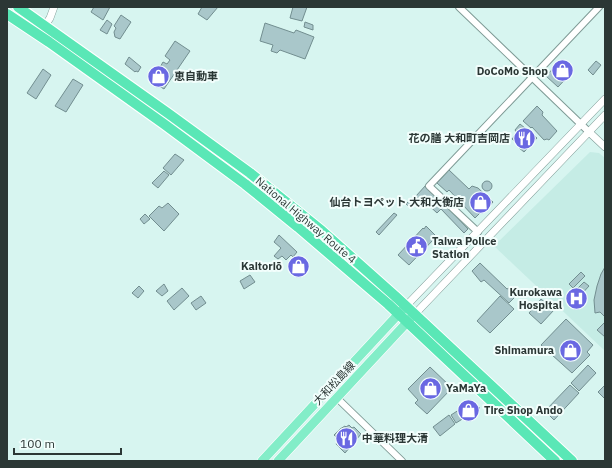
<svg xmlns="http://www.w3.org/2000/svg" width="612" height="468" font-family="'IBM Plex Sans','Noto Sans JP',sans-serif">
<style>
.built{fill:#c5ece5}
.building{fill:#a9c7ca;stroke:#728e90}
.lines{fill:none;stroke-linecap:round;stroke-linejoin:round}
.minor-casing{stroke:#7f9b96;stroke-width:8}
.tertiary-casing{stroke:#7f9b96;stroke-width:8}
.primary-casing{stroke:#fff;stroke-width:10}
.trunk-casing{stroke:#fff;stroke-width:12}
.minor{stroke:#fff;stroke-width:6}
.tertiary{stroke:#fff;stroke-width:7}
.primary{stroke:#83edc8;stroke-width:9}
.trunk{stroke:#5ae7b6;stroke-width:10}
.labels{text-anchor:middle;stroke-width:4;stroke-linejoin:round;paint-order:stroke}
.poi-label{font-size:11px;font-weight:bold;fill:#2b3735;stroke:#f2fefc;text-anchor:end}
.street-label{font-size:11px;fill:#2b3735;stroke:#f2fefc}
</style>
<rect width="100%" height="100%" fill="#d7f5f0"/>
<polygon class="built" points="590,152 599,153 605,158 605,351 494,246"/>
<g class="building">
<polygon points="94,7 110,7 103,20 91,12"/>
<polygon points="202,7 218,7 207,20 198,14"/>
<polygon points="293,7 307,7 302,21 290,18"/>
<polygon points="121,15 131,22 120,39 115,37 114,32 116,28 114,26"/>
<polygon points="107,20 112,24 107,34 100,30"/>
<polygon points="305,22 313,25 313,30 304,27"/>
<polygon points="265,23 294,33 296,30 314,37 305,59 280,50 277,53 271,51 273,45 260,41"/>
<polygon points="175,41 190,51 164,89 156,84 158,80 155,76 163,62 167,64 170,60 165,56"/>
<polygon points="129,57 141,67 138,72 136,71 135,72 125,64"/>
<polygon points="561,60 573,71 558,87 546,76"/>
<polygon points="596,61 601,65 593,75 588,70"/>
<polygon points="43,69 51,75 36,99 27,93"/>
<polygon points="73,79 83,85 66,112 55,106"/>
<polygon points="537,106 543,112 542,115 557,131 549,140 547,139 544,140 532,127 531,128 523,121"/>
<polygon points="520,124 537,138 524,152 518,147 519,145 512,139 517,133 515,130"/>
<polygon points="175,154 184,160 171,175 163,168"/>
<polygon points="449,170 469,189 472,186 478,188 493,202 486,210 483,210 475,218 449,190 447,192 437,183"/>
<polygon points="164,171 169,175 158,188 152,183"/>
<circle cx="487" cy="186" r="5"/>
<polygon points="426,185 468,229 464,233 441,209 437,213 423,200 421,201 416,196"/>
<polygon points="412,198 415,202 410,208 406,204"/>
<polygon points="168,203 179,214 164,231 149,216 159,206 162,208"/>
<polygon points="394,213 397,215 379,235 376,232"/>
<polygon points="145,214 150,219 144,224 140,219"/>
<polygon points="426,226 435,235 433,238 434,239 409,265 398,255 423,228 424,229"/>
<polygon points="279,235 297,252 293,257 291,255 286,260 282,256 278,259 274,256 281,248 274,242"/>
<polygon points="480,263 507,289 509,288 517,295 509,303 484,280 481,282 472,271"/>
<polygon points="605,267 605,317 600,312 595,313 594,300 597,286 601,274"/>
<polygon points="581,272 585,276 573,288 569,284"/>
<polygon points="250,275 255,282 244,289 240,281"/>
<polygon points="584,282 589,286 579,297 574,292"/>
<polygon points="164,284 168,291 162,296 156,291"/>
<polygon points="139,286 144,291 138,298 132,293"/>
<polygon points="182,288 189,296 174,310 167,301"/>
<polygon points="201,296 206,303 196,310 191,303"/>
<polygon points="500,296 514,309 490,333 477,321"/>
<polygon points="541,299 554,310 541,324 529,313"/>
<polygon points="566,319 593,345 587,352 590,355 572,373 541,345"/>
<polygon points="605,322 605,337 597,330"/>
<polygon points="588,365 596,373 579,391 571,383"/>
<polygon points="430,367 452,388 427,414 415,403 418,400 408,389"/>
<polygon points="570,385 579,393 554,420 545,411"/>
<polygon points="605,385 605,399 598,392"/>
<polygon points="471,400 480,408 456,423 451,415 465,406 464,404"/>
<polygon points="449,415 455,424 440,436 433,427"/>
<polygon points="349,425 352,428 354,427 361,434 345,453 336,444 339,440 334,435 340,429 345,426 346,427"/>
</g>
<g class="lines">
<defs>
<g id="minor">
<polyline points="459,7 589,132"/>
<polyline points="478,232 429,186 599,7"/>
<polyline points="337,398 402,461"/>
</g>
<g id="tertiary">
<polyline points="42,30 50,18 54,7"/>
<polyline points="589,132 605,147"/>
<polyline points="406,306 605,99"/>
<polyline points="415,314 605,115"/>
</g>
<g id="primary">
<polyline points="262,461 406,306"/>
<polyline points="278,461 412,317"/>
</g>
<g id="trunk">
<polyline points="18,7 169,114 250,173 322,231 395,296 572,461"/>
<polyline points="7,14 49,42 164,124 245,184 298,227 388,304 555,461"/>
</g>
</defs>
<use href="#minor" class="minor-casing"/>
<use href="#tertiary" class="tertiary-casing"/>
<use href="#primary" class="primary-casing"/>
<use href="#trunk" class="trunk-casing"/>
<use href="#minor" class="minor"/>
<use href="#tertiary" class="tertiary"/>
<use href="#primary" class="primary"/>
<use href="#trunk" class="trunk"/>
</g>
<defs>
<symbol id="shop-disc" viewBox="-11 -11 22 22"><circle r="9.5" fill="#6a68e2" stroke="#f2fefc"/><path d="M-5-2.5h2.3a2.7 3.5 0 0 1 5.4 0H5L5.5 6h-11ZM-1.5-2.5h3a1.5 2.3 0 0 0-3 0Z" fill="#fff"/></symbol>
<symbol id="restaurant-disc" viewBox="-11 -11 22 22"><circle r="9.5" fill="#6a68e2" stroke="#f2fefc"/><path d="M-5-6h1v4h1v-4h1v4h1v-4h1v5L-1.5 .5V6h-2V.5L-5-1ZM5-6V6H3V1.5H1.5Q1.5-4 5-6Z" fill="#fff"/></symbol>
<symbol id="civic-disc" viewBox="-11 -11 22 22"><circle r="9.5" fill="#6a68e2" stroke="#f2fefc"/><path d="M-.6-6.5H3V-4.5H.6V-3L4-1V1h2V6H-6V1h2V-1L-.6-3ZM-1.2 2.5V6h2.4V2.5Z" fill="#fff"/></symbol>
<symbol id="hospital-disc" viewBox="-11 -11 22 22"><circle r="9.5" fill="#6a68e2" stroke="#f2fefc"/><path d="M-5-5h3v3.5h4V-5h3V5h-3V1.5h-4V5h-3Z" fill="#fff"/></symbol>
</defs>
<g fill-rule="evenodd">
<use href="#shop-disc" x="550" y="58" width="25" height="25"/>
<use href="#shop-disc" x="146" y="64" width="25" height="25"/>
<use href="#restaurant-disc" x="512" y="126" width="25" height="25"/>
<use href="#shop-disc" x="468" y="190" width="25" height="25"/>
<use href="#civic-disc" x="404" y="234" width="25" height="25"/>
<use href="#shop-disc" x="286" y="254" width="25" height="25"/>
<use href="#hospital-disc" x="564" y="286" width="25" height="25"/>
<use href="#shop-disc" x="558" y="338" width="25" height="25"/>
<use href="#shop-disc" x="418" y="376" width="25" height="25"/>
<use href="#shop-disc" x="456" y="398" width="25" height="25"/>
<use href="#restaurant-disc" x="334" y="426" width="25" height="25"/>
</g>
<g class="labels">
<g class="poi-label">
<text x="548" y="75">DoCoMo Shop</text>
<text x="174" y="80" text-anchor="start">恵自動車</text>
<text x="510" y="142">花の膳 大和町吉岡店</text>
<text x="464" y="206">仙台トヨペット 大和大衡店</text>
<text x="432" y="245" text-anchor="start">Taiwa Police<tspan x="432" dy="13">Station</tspan></text>
<text x="282" y="270">Kaitoriō</text>
<text x="562" y="296">Kurokawa<tspan x="562" dy="13">Hospital</tspan></text>
<text x="554" y="354">Shimamura</text>
<text x="446" y="392" text-anchor="start">YaMaYa</text>
<text x="484" y="414" text-anchor="start">Tire Shop Ando</text>
<text x="362" y="442" text-anchor="start">中華料理大清</text>
</g>
<g class="street-label">
<text transform="translate(306 220) rotate(40)" y="4">National Highway Route 4</text>
<text transform="translate(334 383) rotate(-47)" y="4">大和松島線</text>
</g>
</g>
<rect width="612" height="468" fill="none" stroke="#2b3735" stroke-width="16"/>
<path d="M14 448v6h107v-6" fill="none" stroke="#2b3735" stroke-width="2"/>
<text x="20" y="448" font-size="12" fill="#2b3735" stroke="#f2fefc" stroke-width="3" paint-order="stroke">100 m</text>
</svg>
